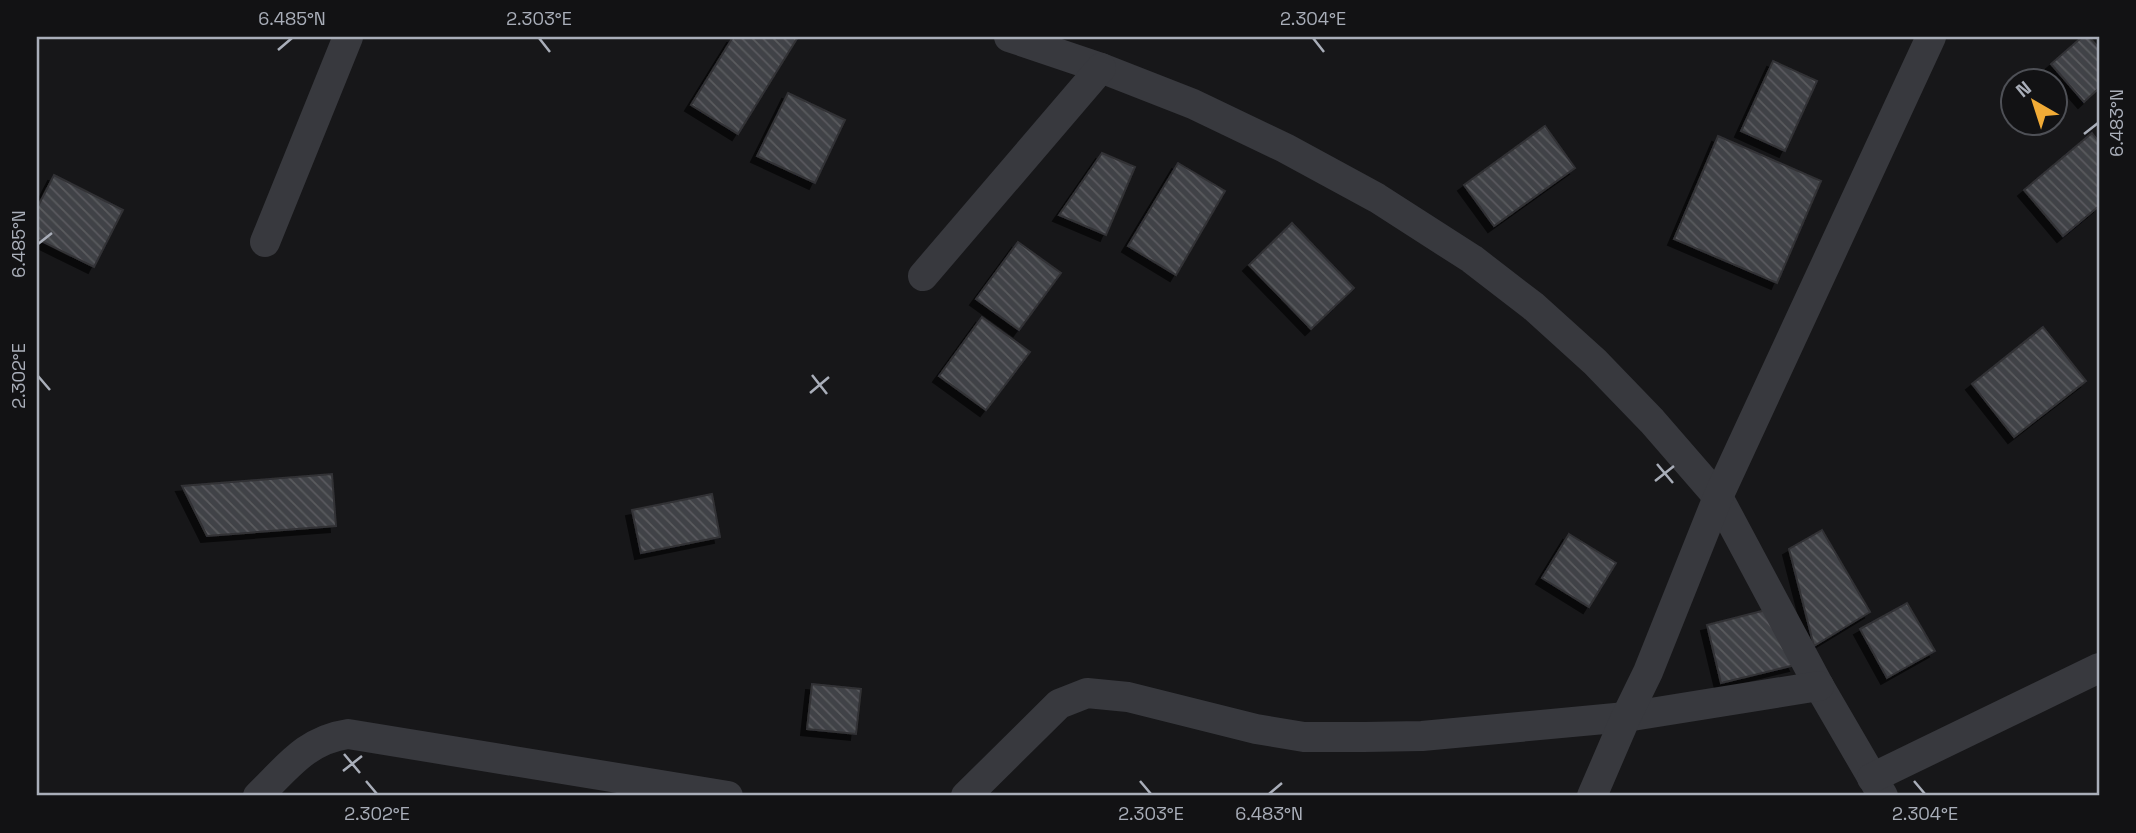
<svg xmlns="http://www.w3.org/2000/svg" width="2136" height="833" font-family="'Space Grotesk',sans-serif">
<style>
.building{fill:url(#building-back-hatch);stroke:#313135;stroke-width:2;filter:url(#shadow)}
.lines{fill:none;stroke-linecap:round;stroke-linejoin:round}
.minor{stroke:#38393e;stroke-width:30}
.ticks{fill:none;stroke:#a9aeb9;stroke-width:2.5}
.neatline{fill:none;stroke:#a9aeb9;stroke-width:2.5}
.ticks-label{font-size:18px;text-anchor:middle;fill:#a9aeb9}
</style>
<defs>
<pattern id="building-back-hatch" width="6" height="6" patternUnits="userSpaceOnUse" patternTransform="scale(1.75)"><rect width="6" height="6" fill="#414246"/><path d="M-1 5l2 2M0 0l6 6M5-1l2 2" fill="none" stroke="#5a5b5f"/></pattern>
<filter id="shadow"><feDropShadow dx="-6" dy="6" stdDeviation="0" flood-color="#0009"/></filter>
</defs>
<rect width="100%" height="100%" fill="#171719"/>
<g class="building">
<polygon points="733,37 798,37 738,134 691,105"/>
<polygon points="2082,37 2089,37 2099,48 2099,88 2084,102 2051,64"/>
<polygon points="1773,61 1817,81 1785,151 1741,131"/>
<polygon points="788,93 845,120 815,183 757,156"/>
<polygon points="1545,126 1575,168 1494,226 1464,185"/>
<polygon points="2092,133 2099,142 2099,206 2063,236 2024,190"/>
<polygon points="1718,136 1821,181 1777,283 1674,239"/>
<polygon points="1102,153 1135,167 1106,235 1059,215"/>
<polygon points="1178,163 1225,191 1176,275 1128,246"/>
<polygon points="54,175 123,210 94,267 37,239 37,208"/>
<polygon points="1292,223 1354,288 1311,329 1249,265"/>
<polygon points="1018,242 1061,273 1019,330 976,299"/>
<polygon points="982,317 1030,352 986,410 939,376"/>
<polygon points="2043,327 2086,381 2014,437 1972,384"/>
<polygon points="332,474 336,526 207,536 182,486"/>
<polygon points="712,494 720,537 641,553 632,510"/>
<polygon points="1822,530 1870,612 1814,646 1789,549"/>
<polygon points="1569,534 1616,563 1589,607 1542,578"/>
<polygon points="1907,603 1935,651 1887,678 1860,629"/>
<polygon points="1766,610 1795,665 1721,683 1707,625"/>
<polygon points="812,684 861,689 856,734 807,729"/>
</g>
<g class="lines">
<g class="minor">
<polyline points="1009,37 1101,68 1193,104 1285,148 1377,198 1472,259 1533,306 1595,362 1652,421 1718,497 1819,686 1883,796"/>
<polyline points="265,242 348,37"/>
<polyline points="923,276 1101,68"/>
<polyline points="1872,778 2099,668"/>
<path d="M 258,796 C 287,768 306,740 348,734 L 728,796"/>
<polyline points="966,796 1059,704 1087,693 1128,697 1256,729 1304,737 1364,737 1422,736 1626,717 1819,686"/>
<polyline points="1592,796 1626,717 1648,672 1718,497 1931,37"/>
</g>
</g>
<path class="ticks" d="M 539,38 L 550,52M 1313,38 L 1324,52M 278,50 L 292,38M 2084,134 L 2098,123M 38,244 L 52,233M 812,375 L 827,394M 38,376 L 50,390M 810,393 L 829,377M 1657,464 L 1673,483M 1655,481 L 1674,466M 344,754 L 360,773M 343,771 L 362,756M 366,781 L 377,794M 1140,781 L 1151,794M 1914,781 L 1925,794M 1269,794 L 1282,783"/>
<rect width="2136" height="833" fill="none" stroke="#121214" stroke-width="77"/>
<g transform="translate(2034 102) rotate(321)"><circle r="33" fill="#121214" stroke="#4e5056" stroke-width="2"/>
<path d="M0-5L12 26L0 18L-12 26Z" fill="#f1ab36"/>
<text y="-10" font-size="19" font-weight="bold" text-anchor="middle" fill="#a9aeb9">N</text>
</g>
<rect x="38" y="38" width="2060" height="756" class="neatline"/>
<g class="ticks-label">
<text x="292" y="25">6.485°N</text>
<text x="539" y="25">2.303°E</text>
<text x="1313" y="25">2.304°E</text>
<text transform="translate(2117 123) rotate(-90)" y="6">6.483°N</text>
<text transform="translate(19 244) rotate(-90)" y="6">6.485°N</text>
<text transform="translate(19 376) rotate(-90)" y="6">2.302°E</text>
<text x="377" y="820">2.302°E</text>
<text x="1151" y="820">2.303°E</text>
<text x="1269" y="820">6.483°N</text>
<text x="1925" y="820">2.304°E</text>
</g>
</svg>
